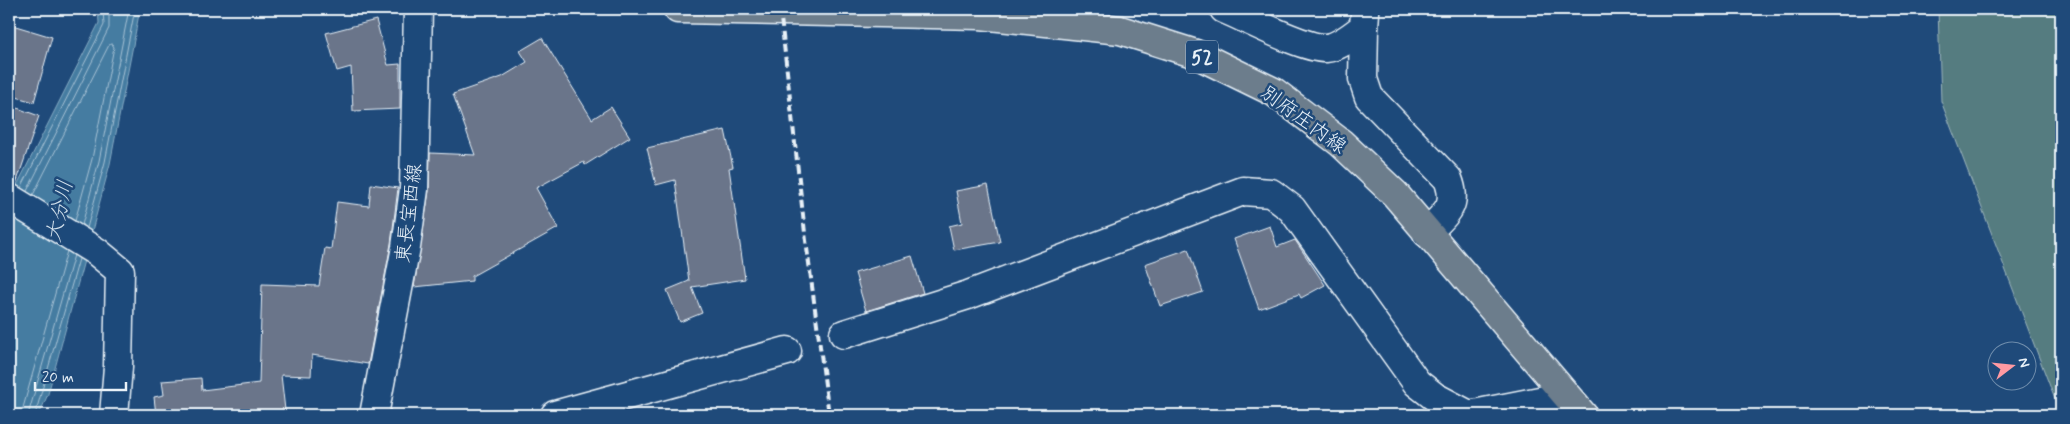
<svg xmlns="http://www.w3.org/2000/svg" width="2070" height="424" font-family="Mynerve,'Klee One',sans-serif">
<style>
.green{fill:#557b80;stroke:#9eb6bc}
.water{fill:#457ca1;stroke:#86abc4}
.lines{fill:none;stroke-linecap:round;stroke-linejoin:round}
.shore{stroke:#a7c2d5;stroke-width:1}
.building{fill:#6b758a;stroke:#e8f1f8}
.minor-casing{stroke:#e8f1f8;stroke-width:31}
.secondary-casing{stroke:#e8f1f8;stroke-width:31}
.primary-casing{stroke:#e8f1f8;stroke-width:31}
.minor{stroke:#1f4a7a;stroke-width:28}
.secondary{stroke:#1f4a7a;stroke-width:28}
.primary{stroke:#6c7d8c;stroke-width:28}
.rail{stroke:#e8f1f8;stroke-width:4;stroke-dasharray:8 4;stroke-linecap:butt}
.labels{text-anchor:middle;stroke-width:5;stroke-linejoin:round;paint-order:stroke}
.shield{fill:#1f4a7a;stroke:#acbfd2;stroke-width:1}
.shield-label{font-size:19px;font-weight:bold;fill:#e8f1f8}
.street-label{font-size:20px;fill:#e8f1f8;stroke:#1f4a7a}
.water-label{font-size:21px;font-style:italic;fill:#d0dfeb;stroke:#1f4a7a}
</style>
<rect width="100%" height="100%" fill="#1f4a7a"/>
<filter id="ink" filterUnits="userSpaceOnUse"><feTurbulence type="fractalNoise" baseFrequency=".02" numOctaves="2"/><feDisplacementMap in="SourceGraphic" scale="10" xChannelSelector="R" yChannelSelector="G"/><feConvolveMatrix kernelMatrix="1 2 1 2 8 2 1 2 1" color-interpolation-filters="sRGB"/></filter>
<g filter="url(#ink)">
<polygon class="green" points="1938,9 2061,9 2061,415 1941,101"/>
<polygon class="water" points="98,9 140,9 110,164 48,394 39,415 9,415 9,201 99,23"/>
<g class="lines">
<g class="shore">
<polyline points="21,188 104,25 103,9"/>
<polyline points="27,191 109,28 109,9"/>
<polyline points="33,195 109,45 112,44 114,47 92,159 75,221"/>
<polyline points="82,225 99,161 129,9"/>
<polyline points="87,228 105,162 135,9"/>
<polyline points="21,415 67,251"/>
<polyline points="28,415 74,255"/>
<polyline points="35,415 79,259"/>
</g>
</g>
<g class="building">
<polygon points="376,20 388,65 400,64 400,109 353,111 351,67 337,71 326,33"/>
<polygon points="9,24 52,37 34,102 9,95"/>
<polygon points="542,38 592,119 611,107 630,137 585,165 584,162 536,188 558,228 472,276 472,281 414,287 429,191 430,153 475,155 453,94 502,77 527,62 520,51"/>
<polygon points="9,105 39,116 16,184 9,182"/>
<polygon points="725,130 733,167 729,168 745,279 692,287 702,313 680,322 667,290 689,281 675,180 656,185 647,148"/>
<polygon points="371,184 398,188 391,244 368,364 312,355 311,376 281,375 285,410 263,413 264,415 218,415 217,412 156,415 154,397 164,395 162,381 201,378 202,390 259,383 262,284 319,286 325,248 331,249 337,202 369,206"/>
<polygon points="988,185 1000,242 954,250 949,226 962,223 956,191"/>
<polygon points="1270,226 1277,247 1295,240 1325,285 1301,298 1299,294 1259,309 1234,239"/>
<polygon points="1188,249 1203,292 1160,306 1145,264"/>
<polygon points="912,256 923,293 866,311 855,273"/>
</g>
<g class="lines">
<defs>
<g id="minor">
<path d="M 1224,9 C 1246,18 1304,49 1326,48 C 1340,47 1353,35 1364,27 L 1365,13"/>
<path d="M 1364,27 L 1363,79 L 1369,97 L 1448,179 C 1459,207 1445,213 1427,233"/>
<polyline points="9,198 97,252 120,271 118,367 114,415"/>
<polyline points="844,334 968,295 1243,191 1271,193 1292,209 1417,383 1435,397 1469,415 1565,396"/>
<polyline points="555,415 787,351"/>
</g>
<polyline id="secondary" points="374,415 406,247 414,189 418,9"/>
<polyline id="primary" points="678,9 980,15 1120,30 1196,54 1274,92 1341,143 1395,194 1583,415"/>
</defs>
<use href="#minor" class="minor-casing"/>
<use href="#secondary" class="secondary-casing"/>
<use href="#primary" class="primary-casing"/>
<use href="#minor" class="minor"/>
<use href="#secondary" class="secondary"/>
<use href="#primary" class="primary"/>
<polyline class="rail" points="780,9 805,233 829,415"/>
</g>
</g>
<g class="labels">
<rect class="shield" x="1186" y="40.5" width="32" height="33" rx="4"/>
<g class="shield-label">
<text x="1202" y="64">52</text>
</g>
<g class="street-label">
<text transform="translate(1304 119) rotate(36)" y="7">別府庄内線</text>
<text transform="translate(408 213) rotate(-83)" y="7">東長宝西線</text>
</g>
<g class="water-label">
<text transform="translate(59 211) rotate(-78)" y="7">大分川</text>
</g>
</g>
<rect width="2070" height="424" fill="none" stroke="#1f4a7a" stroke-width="30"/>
<rect x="15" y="15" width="2040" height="394" fill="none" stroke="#e8f1f8" stroke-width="2" filter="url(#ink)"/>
<g transform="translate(2012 366) rotate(74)"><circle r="24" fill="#1f4a7a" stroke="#6f8dac"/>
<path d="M0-4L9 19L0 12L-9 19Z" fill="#ff9aa2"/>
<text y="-8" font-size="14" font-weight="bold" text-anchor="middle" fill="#e8f1f8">N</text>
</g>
<path d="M35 382v8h91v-8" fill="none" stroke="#e8f1f8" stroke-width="2.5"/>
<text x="42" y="382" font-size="15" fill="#e8f1f8" stroke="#1f4a7a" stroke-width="4" paint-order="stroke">20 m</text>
</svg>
